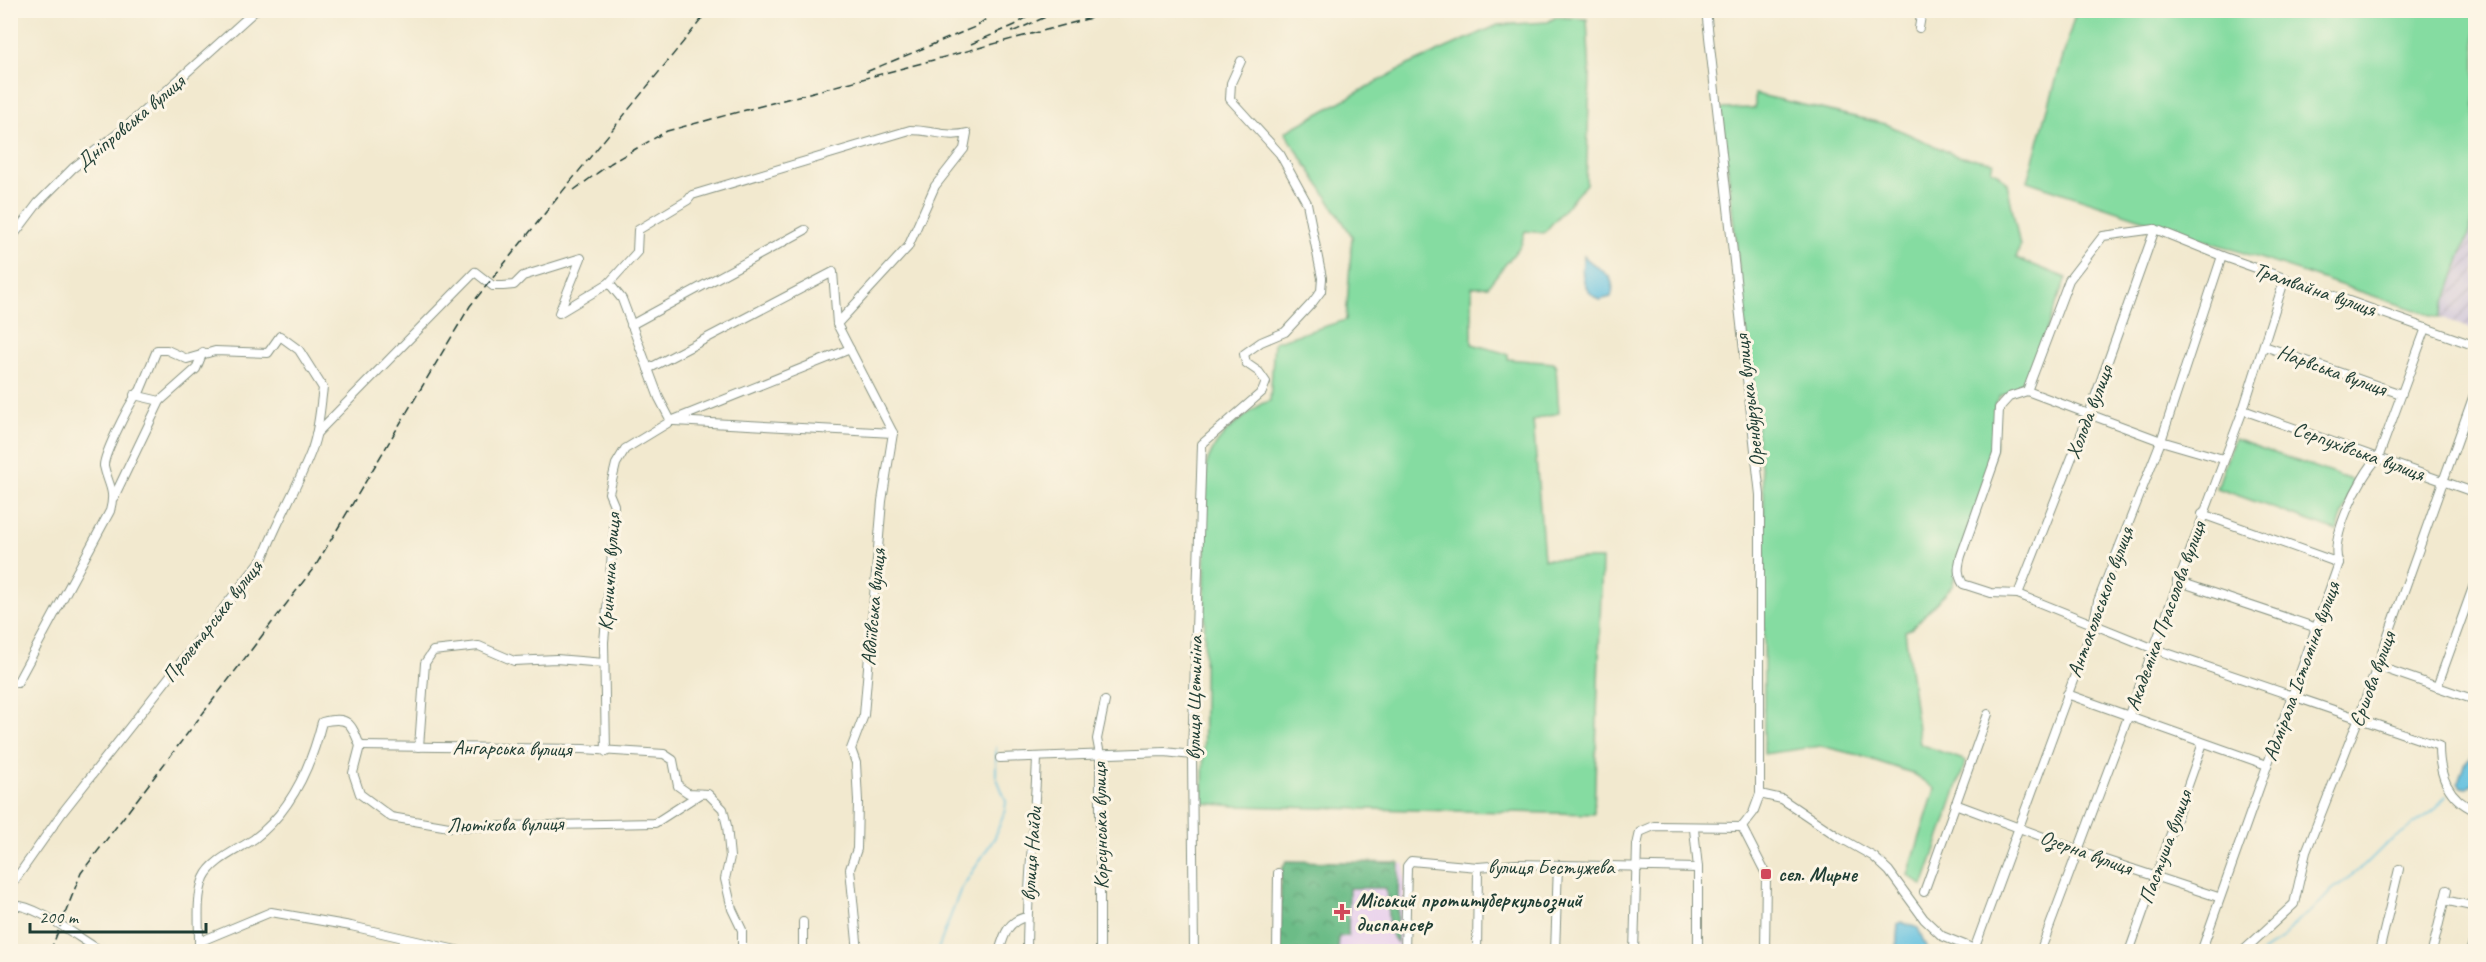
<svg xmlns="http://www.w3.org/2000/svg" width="2486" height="962" font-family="Caveat,sans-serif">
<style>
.built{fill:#e9d2ed}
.industrial{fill:url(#industrial-furrows)}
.forest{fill:url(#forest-crowns);stroke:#467c5e;stroke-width:1.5}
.garden{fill:#85dca1;stroke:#528c6a;stroke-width:1.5}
.water{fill:#61c0df;stroke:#407e8a;stroke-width:1.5}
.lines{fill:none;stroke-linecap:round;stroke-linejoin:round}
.stream{stroke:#61c0df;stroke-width:1.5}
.minor-casing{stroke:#889382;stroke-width:10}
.minor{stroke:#fff;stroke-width:8}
.rail{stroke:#1f3d34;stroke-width:1.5;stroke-dasharray:9 4.5;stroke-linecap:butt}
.poi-dot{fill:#d1495b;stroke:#fcf5e5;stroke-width:2}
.labels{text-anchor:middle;stroke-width:6;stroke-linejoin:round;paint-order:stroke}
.street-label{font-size:21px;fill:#1f3d34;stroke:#fcf5e5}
.poi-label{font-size:21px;font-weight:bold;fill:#1f3d34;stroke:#fcf5e5;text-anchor:start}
</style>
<defs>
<pattern id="industrial-furrows" width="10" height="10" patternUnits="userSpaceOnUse" patternTransform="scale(1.5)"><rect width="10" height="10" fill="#c9bfd7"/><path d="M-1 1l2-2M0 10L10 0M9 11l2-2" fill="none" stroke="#a39caf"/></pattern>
<pattern id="forest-crowns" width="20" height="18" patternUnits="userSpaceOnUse" patternTransform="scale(1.5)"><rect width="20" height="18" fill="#6cbc87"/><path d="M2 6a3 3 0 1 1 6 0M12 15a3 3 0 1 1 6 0" fill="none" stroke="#589a6f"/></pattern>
</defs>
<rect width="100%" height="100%" fill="#fcf5e5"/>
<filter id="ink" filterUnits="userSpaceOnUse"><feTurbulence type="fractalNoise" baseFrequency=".0167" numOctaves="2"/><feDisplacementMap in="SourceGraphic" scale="12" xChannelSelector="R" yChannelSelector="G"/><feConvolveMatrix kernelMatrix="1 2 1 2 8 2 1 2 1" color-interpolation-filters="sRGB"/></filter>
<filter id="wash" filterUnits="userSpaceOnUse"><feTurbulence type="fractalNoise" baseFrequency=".008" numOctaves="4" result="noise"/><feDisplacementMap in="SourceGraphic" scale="24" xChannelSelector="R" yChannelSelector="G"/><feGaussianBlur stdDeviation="1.35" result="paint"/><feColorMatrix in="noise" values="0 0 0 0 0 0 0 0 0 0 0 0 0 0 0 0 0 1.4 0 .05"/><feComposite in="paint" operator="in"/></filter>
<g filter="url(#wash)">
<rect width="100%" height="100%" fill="#f2e9cf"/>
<polygon class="built" points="1286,861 1405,864 1402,951 1280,952"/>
<polygon class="industrial" points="2475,214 2475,330 2440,318"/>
<polygon class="forest" points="1286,861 1399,863 1397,943 1389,931 1386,888 1349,888 1348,936 1339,936 1338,951 1280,952 1281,872"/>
<g class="garden">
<polygon points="2076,11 2475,11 2475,214 2440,318 2027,181"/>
<path d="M 1556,17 L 1587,19 L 1590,78 L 1586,184 L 1544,233 L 1525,231 L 1521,245 L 1488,286 L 1472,287 L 1472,344 L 1508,354 L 1508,359 L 1554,363 L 1556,368 L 1559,413 L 1533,420 L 1544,559 L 1602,559 L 1594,814 L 1236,806 L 1203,803 L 1206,467 C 1213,436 1238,423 1261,404 L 1270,401 L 1274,342 L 1346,320 L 1352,236 L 1285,132 L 1408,65 L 1498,25 L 1548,22 Z"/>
<polygon points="1755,94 1886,124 1957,156 1993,162 1991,170 1998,173 2007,183 2020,246 2016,258 2066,278 2026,385 2000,396 1995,406 1995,447 1952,586 1912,628 1905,631 1920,744 1966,761 1923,886 1908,875 1935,789 1912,773 1858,755 1821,746 1764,754 1764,494 1721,109 1755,108"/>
<polygon points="2234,439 2354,481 2337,531 2217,488"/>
</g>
<g class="water">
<path d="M 1584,256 C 1596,270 1619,273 1611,297 L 1599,300 C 1582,290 1580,274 1584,256 Z"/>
<polygon points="2475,753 2475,783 2467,788 2461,787 2458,783 2464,765"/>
<polygon points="1901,922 1918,928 1928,951 1896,951 1898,924"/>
</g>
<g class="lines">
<g class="stream">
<polyline points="937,952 960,891 995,837 1005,810 1006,801 996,776 996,747"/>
<polyline points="2262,952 2283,938 2298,920 2315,908 2332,890 2364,866 2385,845 2433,811 2446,796"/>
</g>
</g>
</g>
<g filter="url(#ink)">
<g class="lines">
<defs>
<g id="minor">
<polyline points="1919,28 1922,10"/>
<path d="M 2155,229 L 2103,236 L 2069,280 L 2027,391 L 2009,397 L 1999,408 L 1997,454 L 1961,556 C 1958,567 1957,574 1963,584 L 1991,593 L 2018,594 L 2152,648 L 2439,746 C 2439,776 2448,799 2476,811"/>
<polyline points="2155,229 2222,256 2476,346"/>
<polyline points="10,240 38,203 73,168 125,128 256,10"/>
<polyline points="609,283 622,299 659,398 671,421"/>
<polyline points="631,325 805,230"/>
<polyline points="2264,346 2401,394"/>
<polyline points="648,369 833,272 837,324 893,433 882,501 864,715 851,749 856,763 858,801 857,849 850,869 858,952"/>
<polyline points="2027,391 2161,441 2223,459"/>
<polyline points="134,395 160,401 196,369 203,352"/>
<polyline points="2243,410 2476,493"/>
<polyline points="674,421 893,433"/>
<path d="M 316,434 L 475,272 L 493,286 L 503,286 L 514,285 L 523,276 L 581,258 L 559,313 L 609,283 L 637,252 L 638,230 L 688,200 L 692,195 L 910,130 C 931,130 948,138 967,133 L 964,149 L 935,186 L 908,247 L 837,324"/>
<polyline points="114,497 160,401"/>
<polyline points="2202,514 2339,563"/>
<polyline points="2177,581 2317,628"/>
<polyline points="2018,594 2089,414 2155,229"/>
<polyline points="2377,666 2475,700"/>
<path d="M 10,681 L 17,683 L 110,511 C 116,490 108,485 104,466 C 103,456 132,397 140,391 L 157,350 L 167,350 L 187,359 L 215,351 L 268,353 L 280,336 L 299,350 L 323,388 C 320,409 319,432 311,452 C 297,488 277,521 263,558 L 62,813 L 10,887"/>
<polyline points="2437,687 2476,579"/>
<polyline points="2067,694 2267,765"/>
<polyline points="360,746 583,749 664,754 673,760 678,786 688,793 708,794 723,809 727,826 730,857 725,879 732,909 742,930 742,952"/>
<polyline points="360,746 353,773 360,794 391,817 449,827 655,823 700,794"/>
<polyline points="419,747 425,663 433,651 479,646 514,661 556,659 604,663"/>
<polyline points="606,752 604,642 614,531 614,505 609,493 616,464 625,449 671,421 850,349"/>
<polyline points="1000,758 1165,752 1192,755"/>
<polyline points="1760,794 1782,799 1837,836 1874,857 1889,871 1924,919 1942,936 1982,952"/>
<polyline points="1955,804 2105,860 2218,897"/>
<polyline points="1742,827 1766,874 1765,952"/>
<polyline points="1694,829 1698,868 1698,952"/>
<polyline points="1924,892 1988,714"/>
<polyline points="2444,900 2476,907"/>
<path d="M 10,906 C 32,900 82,941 103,952"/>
<polyline points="803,922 803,952"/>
<polyline points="199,942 271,912 351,926 465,952"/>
<polyline points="1975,947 2093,626 2098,601 2161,441 2222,256"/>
<path d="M 199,952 C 200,929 195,900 204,878 C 212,860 238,850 254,839 C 291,811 311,766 322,722 C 348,716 351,722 360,746"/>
<path d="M 999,952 C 1004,935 1008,920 1027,917"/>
<path d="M 1027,952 C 1027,886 1035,822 1037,757"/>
<polyline points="1100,952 1100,755 1097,739 1105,701"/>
<polyline points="1194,952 1192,755 1202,444 1262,392 1266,382 1259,372 1246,363 1244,354 1261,342 1285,332 1312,303 1321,291 1322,278 1307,203 1280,154 1230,99 1231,83 1241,61"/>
<polyline points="1277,952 1278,873"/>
<polyline points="1405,952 1407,866 1411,861 1478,867 1516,864 1698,868"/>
<polyline points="1477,952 1478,867"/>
<polyline points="1555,952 1558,865"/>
<polyline points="1634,952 1637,845 1640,832 1654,826 1742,827 1753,813 1760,794 1760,495 1706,10"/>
<polyline points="2040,952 2243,410 2285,278"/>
<polyline points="2129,952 2203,743"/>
<path d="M 2201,952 L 2339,563 C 2327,542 2361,474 2378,458 L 2426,328"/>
<polyline points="2242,952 2294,904 2306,852 2358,720 2476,389"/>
<polyline points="2379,952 2399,869"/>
<polyline points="2432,952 2447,890"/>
<polyline points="2470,952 2476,933"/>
</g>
</defs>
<use href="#minor" class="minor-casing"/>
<use href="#minor" class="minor"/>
<g class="rail">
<polyline points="1084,11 1087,10"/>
<polyline points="1114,17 1139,10"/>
<polyline points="1012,32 1061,10"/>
<polyline points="971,44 1015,25 1038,10"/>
<polyline points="866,72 975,27 999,10"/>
<polyline points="574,190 611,163 667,131 1121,10"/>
<polyline points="50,952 81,873 316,565 470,306 709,10"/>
</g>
</g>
</g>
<g class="poi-dot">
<rect x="1760" y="868" width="12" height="12" rx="3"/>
<path d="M1339 903h6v6h6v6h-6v6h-6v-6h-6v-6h6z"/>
</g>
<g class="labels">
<g class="street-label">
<text transform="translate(130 122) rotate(-40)" y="7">Дніпровська вулиця</text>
<text transform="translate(2315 289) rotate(19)" y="7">Трамвайна вулиця</text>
<text transform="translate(2332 370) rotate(20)" y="7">Нарвська вулиця</text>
<text transform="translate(1749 401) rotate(-97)" y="7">Оренбурзька вулиця</text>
<text transform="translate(2089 412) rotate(-69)" y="7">Холода вулиця</text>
<text transform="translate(2359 451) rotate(20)" y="7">Серпухівська вулиця</text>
<text transform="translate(609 572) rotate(-86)" y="7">Кринична вулиця</text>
<text transform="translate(2100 602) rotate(-70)" y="7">Антокольського вулиця</text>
<text transform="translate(873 607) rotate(-85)" y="7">Авдіївська вулиця</text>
<text transform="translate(2165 616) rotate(-70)" y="7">Академіка Прасолова вулиця</text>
<text transform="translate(212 621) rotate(-52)" y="7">Пролетарська вулиця</text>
<text transform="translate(2301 671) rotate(-70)" y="7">Адмірала Істоміна вулиця</text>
<text transform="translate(2372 679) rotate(-70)" y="7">Єршова вулиця</text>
<text transform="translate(1194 698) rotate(-89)" y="7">вулиця Щетиніна</text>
<text transform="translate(512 748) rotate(1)" y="7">Ангарська вулиця</text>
<text transform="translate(505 824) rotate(-1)" y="7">Лютікова вулиця</text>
<text transform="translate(1100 826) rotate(-91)" y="7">Корсунська вулиця</text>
<text transform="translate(2165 847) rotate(-70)" y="7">Пастуша вулиця</text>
<text transform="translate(2086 852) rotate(20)" y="7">Озерна вулиця</text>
<text transform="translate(1031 854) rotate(-86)" y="7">вулиця Найди</text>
<text x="1551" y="874">вулиця Бестужева</text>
</g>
<g class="poi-label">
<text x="1778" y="881">сел. Мирне</text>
<text x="1356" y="907">Міський протитуберкульозний<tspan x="1356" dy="24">диспансер</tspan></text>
</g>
</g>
<rect width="2486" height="962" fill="none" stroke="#fcf5e5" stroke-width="36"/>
<path d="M30 923v9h176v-9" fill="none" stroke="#1f3d34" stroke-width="3"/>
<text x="39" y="923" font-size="18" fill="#1f3d34" stroke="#fcf5e5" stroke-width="4.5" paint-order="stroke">200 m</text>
</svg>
